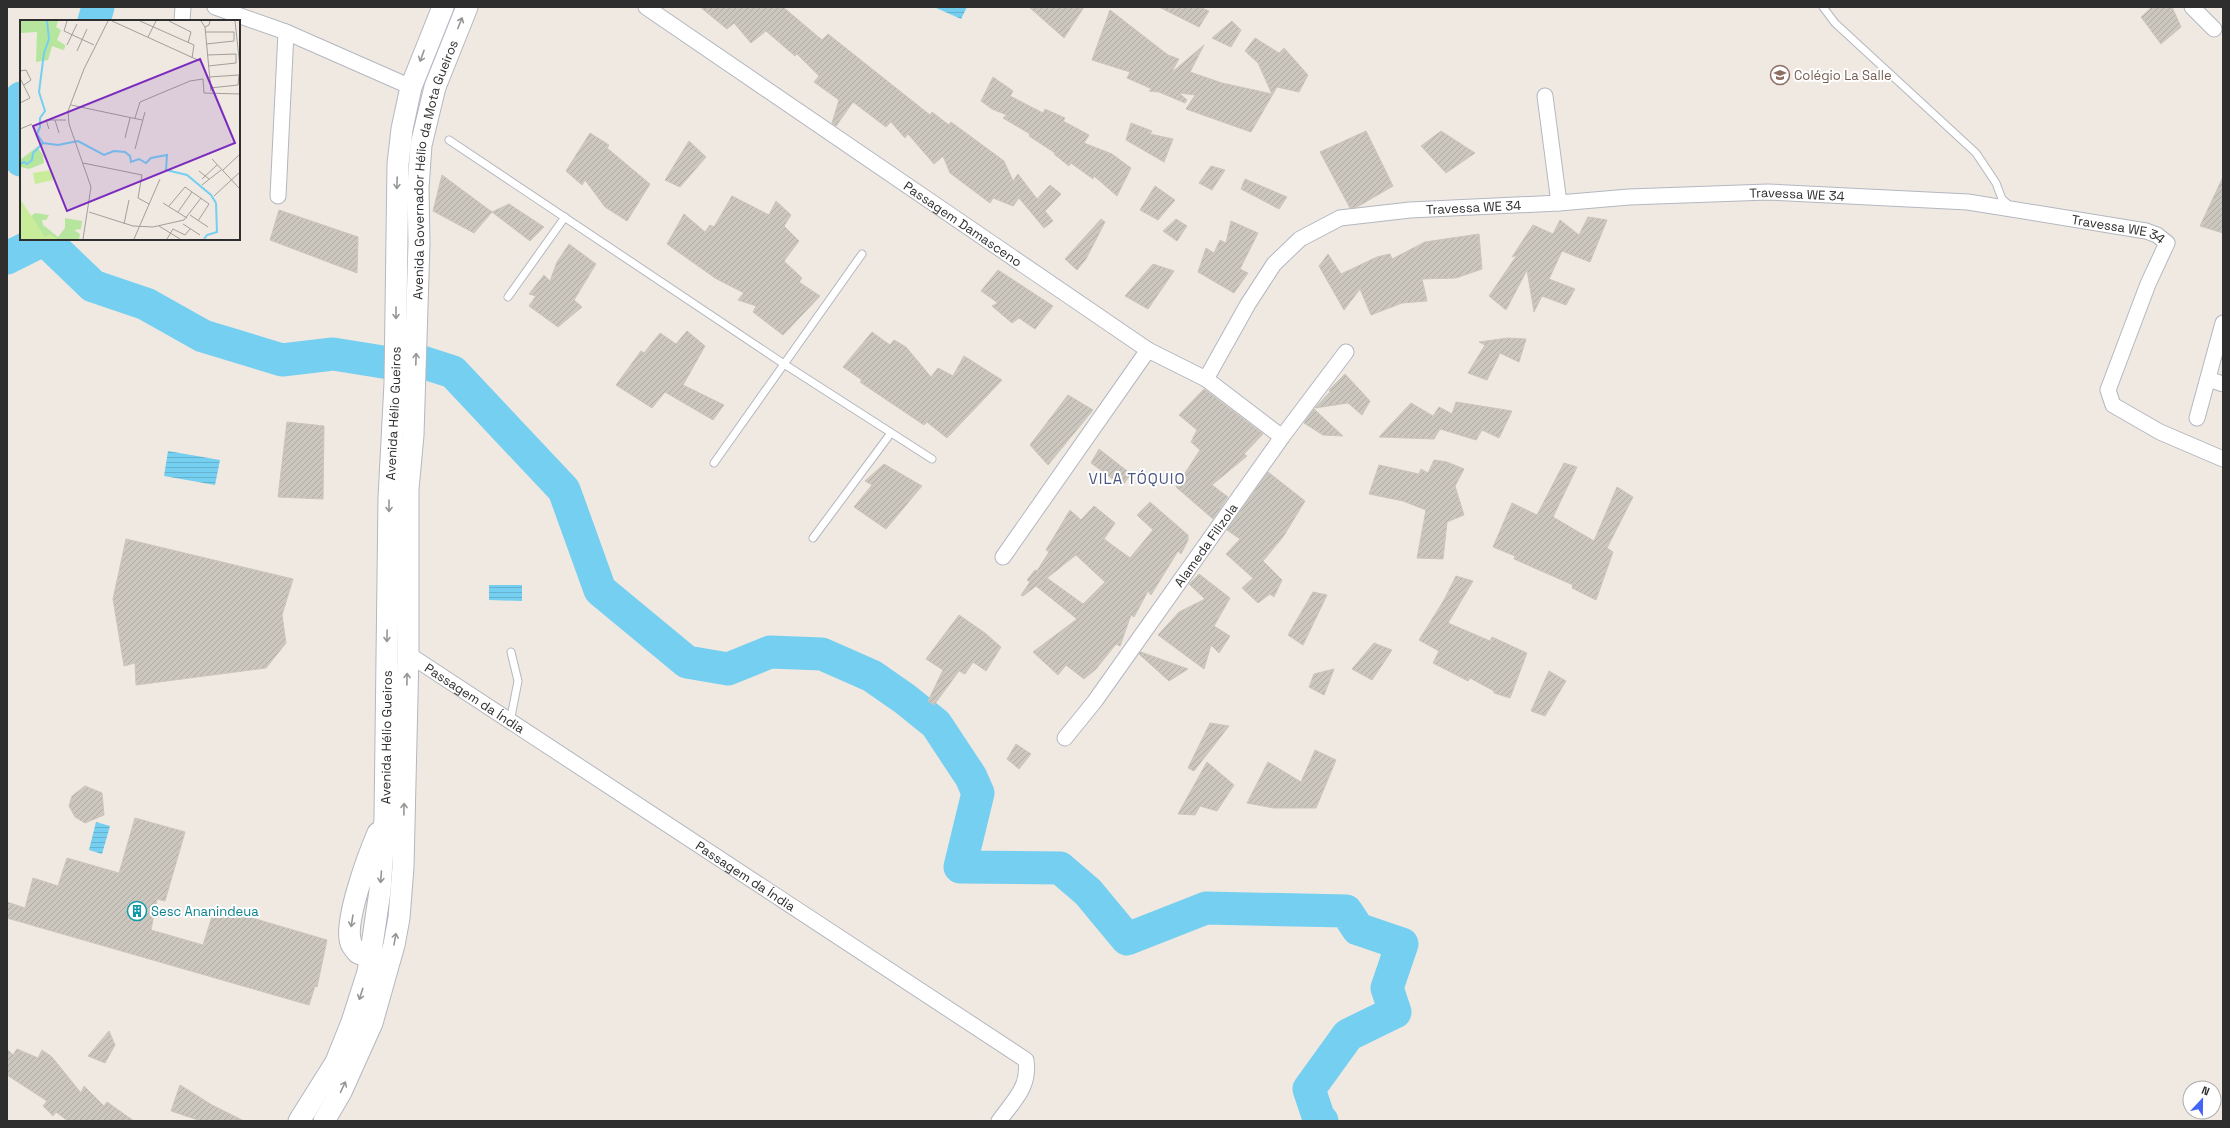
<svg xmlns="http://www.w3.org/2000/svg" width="2230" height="1128" font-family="'Space Grotesk',sans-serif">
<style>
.water{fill:url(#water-rules)}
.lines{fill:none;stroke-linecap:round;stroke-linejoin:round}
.river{stroke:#75cff0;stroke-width:33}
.building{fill:url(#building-hatch);stroke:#cbc5ba;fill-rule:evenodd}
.service-casing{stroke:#b4b7c1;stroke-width:9}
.minor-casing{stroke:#b4b7c1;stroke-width:17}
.secondary-casing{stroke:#b4b7c1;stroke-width:23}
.service{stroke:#fff;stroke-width:7}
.minor{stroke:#fff;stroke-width:15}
.secondary{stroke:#fff;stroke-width:21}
.oneway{stroke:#969696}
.labels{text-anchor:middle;stroke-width:4;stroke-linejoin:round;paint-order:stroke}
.education-label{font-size:13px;fill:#785e54;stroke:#fff;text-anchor:start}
.street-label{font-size:13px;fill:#2e2e2e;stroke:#fff}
.culture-label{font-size:13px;fill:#0d838f;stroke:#fff;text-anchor:start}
.quarter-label{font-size:15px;letter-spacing:1px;fill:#4d5680;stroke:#fff}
.inset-river{fill:none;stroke:#75cff0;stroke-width:2}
.inset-road{fill:none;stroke:#a29e99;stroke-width:1}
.view{fill:#7b2cbf;fill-opacity:0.15;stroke:#7b2cbf;stroke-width:2}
.inset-edge{fill:none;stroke:#2e2e2e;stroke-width:2}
</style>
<defs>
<pattern id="water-rules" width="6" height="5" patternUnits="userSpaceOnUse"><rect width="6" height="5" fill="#75cff0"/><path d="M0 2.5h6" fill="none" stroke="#66b2ce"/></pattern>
<pattern id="building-hatch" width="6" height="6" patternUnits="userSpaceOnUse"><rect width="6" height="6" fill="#cbc7bf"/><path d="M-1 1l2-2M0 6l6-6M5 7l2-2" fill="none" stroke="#afaba4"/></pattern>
</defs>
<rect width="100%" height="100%" fill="#efe9e1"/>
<g class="water">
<polygon points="934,7 967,7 961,19"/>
<polygon points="168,451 220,460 215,485 164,476"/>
<polygon points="489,585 522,585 522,601 489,600"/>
<polygon points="96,822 110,826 102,854 89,850"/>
</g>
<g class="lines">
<g class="river">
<polyline points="94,21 98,7"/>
<path d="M 21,98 C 5,120 14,135 21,160"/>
<polyline points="45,240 93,286 146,304 203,336 282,360 333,354 383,362 422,362 453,372 564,490 600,590 687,662 728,669 770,652 822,654 872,676 905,699 936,724 971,777 978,793 960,867 1060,868 1088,892 1127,939 1206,908 1346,911 1358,929 1402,944 1387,988 1395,1012 1348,1035 1309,1089 1319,1119 1322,1121"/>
<polyline points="7,258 45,239"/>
</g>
</g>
<g class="building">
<polygon points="700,7 783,7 822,40 828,34 930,115 932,112 949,125 951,122 1004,161 1013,181 1018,174 1037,199 1050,185 1061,194 1045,211 1053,221 1044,228 1019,198 1013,206 993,198 990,203 950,173 943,156 934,164 908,134 905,138 891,122 886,127 853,102 836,126 832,123 839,100 814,82 819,76 797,54 795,56 766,31 751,43 734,23 727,29"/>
<polygon points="1029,7 1084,7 1064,38"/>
<polygon points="1159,7 1200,7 1209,11 1199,27"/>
<polygon points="2152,7 2172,7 2181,27 2161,44 2141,17"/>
<polygon points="1110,10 1168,55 1179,59 1171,73 1204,45 1190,72 1222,83 1272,94 1258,63 1245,51 1255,38 1279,53 1284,48 1308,75 1299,92 1277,87 1251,132 1186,109 1195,95 1179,93 1187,100 1185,103 1159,92 1149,91 1152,89 1127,78 1130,72 1092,60"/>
<polygon points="1232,21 1241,30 1231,47 1212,38"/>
<polygon points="993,77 1013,91 1010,96 1043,113 1045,109 1065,118 1063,121 1089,135 1084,143 1112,154 1131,168 1117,196 1094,176 1093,179 1071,163 1069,166 1054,154 1055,153 1029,136 1030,134 1003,118 1007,115 992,109 981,101"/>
<polygon points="1131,123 1152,131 1150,134 1173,139 1164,162 1126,140"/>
<polygon points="1366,131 1393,186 1357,207 1350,208 1320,152"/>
<polygon points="1441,131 1475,153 1446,173 1421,146"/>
<polygon points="590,133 609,145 607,148 650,184 627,221 605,207 585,180 582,185 566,171"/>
<polygon points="689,141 706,157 680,187 665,180"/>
<polygon points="1211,166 1225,170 1212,190 1199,183"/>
<polygon points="442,175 492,212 474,233 433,211"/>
<polygon points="2223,177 2223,233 2200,226"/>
<polygon points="1245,179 1287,197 1279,209 1241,189"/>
<polygon points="1155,186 1175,200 1158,220 1140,210"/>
<polygon points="732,196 769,215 776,201 791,215 784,226 799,241 784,261 802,278 799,282 820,296 783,335 753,312 756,306 738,300 744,293 715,278 667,244 684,214 705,232 710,225 714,227"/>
<polygon points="509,204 544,227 530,241 492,212"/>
<polygon points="279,210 358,237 357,273 270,240"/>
<polygon points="1588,217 1607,220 1590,262 1562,251 1549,279 1575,289 1566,305 1542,296 1534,312 1527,270 1506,310 1489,296 1517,255 1512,257 1533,225 1553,234 1560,220 1579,235"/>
<polygon points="1101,219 1105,222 1086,259 1077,270 1065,259"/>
<polygon points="1176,219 1187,226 1177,241 1163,231"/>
<polygon points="1231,221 1258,233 1240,269 1248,273 1234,293 1198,272 1206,248 1214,253 1220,240 1226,243"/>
<polygon points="1479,234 1482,269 1456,278 1422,279 1427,301 1402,303 1371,315 1360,289 1344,310 1319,266 1328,254 1341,274 1377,257 1390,254 1392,259 1425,242"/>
<polygon points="569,244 596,264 574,300 582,307 558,327 529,306 536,296 529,294 544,275 550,281 557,262"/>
<polygon points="1153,264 1174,271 1148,309 1125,296"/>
<polygon points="998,270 1053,306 1035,329 1019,318 1012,323 992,306 998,303 981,291"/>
<polygon points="687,331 705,346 683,385 724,405 713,420 665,392 652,408 616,385 641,351 644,353 660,333 676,344"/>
<polygon points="872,332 890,345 894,340 906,347 931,377 938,368 953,376 964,356 1002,380 947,438 927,422 924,425 860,382 862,380 843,367"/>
<polygon points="1508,338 1526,339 1519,362 1500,353 1487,380 1468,373 1485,345 1479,342"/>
<polygon points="1345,374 1370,401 1362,415 1348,403 1315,408 1330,392 1329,390"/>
<polygon points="1204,389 1263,434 1244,454 1247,456 1212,485 1228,497 1213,519 1176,487 1200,450 1191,442 1197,430 1179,415"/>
<polygon points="1068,395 1093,410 1048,465 1030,445"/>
<polygon points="1456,402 1512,411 1499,438 1482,430 1476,440 1440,429 1434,439 1379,437 1411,403 1433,416 1439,407 1452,414"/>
<polygon points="1314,409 1343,436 1323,435 1304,423"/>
<polygon points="287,422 324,426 323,499 278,497"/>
<polygon points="1099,449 1131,474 1122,486 1091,463"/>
<polygon points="1434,460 1447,462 1464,469 1455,486 1464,515 1447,522 1443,559 1417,558 1426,510 1403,501 1369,494 1379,465 1419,474 1421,469 1428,473"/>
<polygon points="1564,463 1577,467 1553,517 1594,541 1617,487 1633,497 1607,548 1613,552 1596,600 1572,588 1573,585 1514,559 1515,556 1493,547 1512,503 1537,515"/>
<polygon points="884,464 922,486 886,529 854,507 872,485 865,481"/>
<polygon points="1268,472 1305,501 1283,537 1263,561 1282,580 1274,597 1270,594 1258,603 1242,588 1253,578 1226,554 1240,539 1227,530"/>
<path d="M 1150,502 L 1188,535 L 1188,540 L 1181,554 L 1178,551 L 1151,595 L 1148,591 L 1134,617 L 1131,615 L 1120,646 L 1116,644 L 1096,669 L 1084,679 L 1066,665 L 1058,675 L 1033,652 L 1077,619 L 1036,586 L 1023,596 L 1021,595 L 1030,582 L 1027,580 L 1035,570 L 1037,571 L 1049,552 L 1046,550 L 1070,510 L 1081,520 L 1094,506 L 1115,523 L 1104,539 L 1130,558 L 1153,530 L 1137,515 ZM 1076,555 L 1105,582 L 1083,604 L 1047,578 Z"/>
<polygon points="126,539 293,579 282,615 286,643 266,668 136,685 135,663 124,666 113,599"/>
<polygon points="1199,574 1230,598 1214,626 1230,636 1219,653 1211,645 1204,669 1158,635 1179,612 1205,599 1189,584"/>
<polygon points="1456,576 1473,581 1448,623 1490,641 1492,637 1527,653 1510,698 1494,693 1494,691 1470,678 1468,681 1433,663 1439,651 1419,640 1444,600"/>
<polygon points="1313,592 1327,595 1303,645 1288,635"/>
<polygon points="959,615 985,633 1001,647 986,671 973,662 965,674 959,671 934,705 928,701 943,670 926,659"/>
<polygon points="1374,643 1392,650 1372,680 1352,669"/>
<polygon points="1141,652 1188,669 1169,681 1139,654"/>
<polygon points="1334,669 1324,695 1309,687 1314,674"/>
<polygon points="1549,671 1566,681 1545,716 1531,711"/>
<polygon points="1210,723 1229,726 1194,771 1188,768"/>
<polygon points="1016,744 1031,754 1019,769 1007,759"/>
<polygon points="1315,750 1336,760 1316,808 1274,808 1247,803 1268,762 1301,782"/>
<polygon points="1207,762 1234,785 1217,811 1200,806 1195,815 1178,814"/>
<polygon points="85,786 102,793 104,815 85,823 75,817 69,806 72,796"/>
<polygon points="135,818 185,832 165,901 157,899 151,930 203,945 215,907 327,940 317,987 315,986 309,1005 7,918 7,902 25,908 33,878 58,886 67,858 119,873"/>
<polygon points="109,1031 115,1045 105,1063 88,1056"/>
<polygon points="7,1049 13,1055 17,1049 38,1058 42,1050 52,1057 81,1093 84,1086 104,1106 107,1102 134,1121 68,1121 56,1112 53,1116 43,1106 47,1101 7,1075"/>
<polygon points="180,1085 212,1105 244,1121 201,1121 171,1111"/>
</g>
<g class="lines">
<defs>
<g id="service">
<polyline points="1823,7 1835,23 1976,153 1996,183 2002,199 2010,206"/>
<polyline points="449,140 784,364 932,459"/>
<polyline points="508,297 565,217"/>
<polyline points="714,463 862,254"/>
<polyline points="813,538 891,433"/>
<polyline points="510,722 518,681 511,652"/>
</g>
<g id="minor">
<polyline points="215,7 286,32 411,87"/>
<path id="s1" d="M 646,7 L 1148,350 L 1206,379 L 1282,437"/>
<polyline points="2192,7 2214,29"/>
<polyline points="182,21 183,7"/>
<polyline points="1545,96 1559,203"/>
<polyline points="278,196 286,32"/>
<path id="s2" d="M 1206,379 L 1248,304 L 1274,264 L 1300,239 L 1340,218 L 1410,210 L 1559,203 L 1629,197 L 1768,192 L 1968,202 L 2146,231 L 2157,235 L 2167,243 L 2148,284 L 2108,390 L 2113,405 L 2160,432 L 2223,459"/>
<polyline points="2208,379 2223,384"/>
<polyline points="2197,418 2223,323"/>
<polyline points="1003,557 1148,350"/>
<path id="s3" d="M 408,654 L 1026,1060 C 1030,1087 1014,1100 999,1121"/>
<path id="s4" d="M 1065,738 L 1095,701 L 1282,437 L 1346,352"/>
</g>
<g id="secondary">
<path d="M 378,833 C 369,854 343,923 351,943 C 352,947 356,950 358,953 L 383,961"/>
<path id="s5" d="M 299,1121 L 336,1062 L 352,1022 L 368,972 L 380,891 L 385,818 L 389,498 L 395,383 L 398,164 L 402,129 L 411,87 L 443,7"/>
<path id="s6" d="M 324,1121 L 341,1092 L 372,1023 L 394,945 L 399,918 L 403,867 L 408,654 L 408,489 L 413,435 L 419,243 L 418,188 L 421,145 L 435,87 L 467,7"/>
</g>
</defs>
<use href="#service" class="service-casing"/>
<use href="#minor" class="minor-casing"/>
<use href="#secondary" class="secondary-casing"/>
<use href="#service" class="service"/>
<use href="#minor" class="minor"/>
<use href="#secondary" class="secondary"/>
</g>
<defs><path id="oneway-shaft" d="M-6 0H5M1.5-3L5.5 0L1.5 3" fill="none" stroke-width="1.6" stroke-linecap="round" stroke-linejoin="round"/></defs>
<g class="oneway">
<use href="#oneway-shaft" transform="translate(460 23) rotate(-68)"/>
<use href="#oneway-shaft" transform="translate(422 56) rotate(110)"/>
<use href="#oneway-shaft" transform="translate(397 183) rotate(92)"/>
<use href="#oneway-shaft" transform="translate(396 313) rotate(90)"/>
<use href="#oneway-shaft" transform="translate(416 359) rotate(-88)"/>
<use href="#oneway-shaft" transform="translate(389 506) rotate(90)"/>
<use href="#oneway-shaft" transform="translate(387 636) rotate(91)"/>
<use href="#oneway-shaft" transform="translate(407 679) rotate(-89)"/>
<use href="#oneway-shaft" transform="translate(404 809) rotate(-89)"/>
<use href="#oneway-shaft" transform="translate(381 877) rotate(94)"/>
<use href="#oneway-shaft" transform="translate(352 921) rotate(99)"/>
<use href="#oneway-shaft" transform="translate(395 939) rotate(-80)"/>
<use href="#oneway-shaft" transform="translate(361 994) rotate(108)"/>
<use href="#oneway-shaft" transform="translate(343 1087) rotate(-65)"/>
</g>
<defs>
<symbol id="school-ring" viewBox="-11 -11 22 22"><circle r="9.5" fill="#fff" stroke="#8d6e63" stroke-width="1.5"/><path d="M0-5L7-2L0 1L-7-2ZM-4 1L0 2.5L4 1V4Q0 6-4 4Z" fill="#8d6e63"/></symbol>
<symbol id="building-ring" viewBox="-11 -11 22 22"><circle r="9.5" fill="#fff" stroke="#0f9aa8" stroke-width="1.5"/><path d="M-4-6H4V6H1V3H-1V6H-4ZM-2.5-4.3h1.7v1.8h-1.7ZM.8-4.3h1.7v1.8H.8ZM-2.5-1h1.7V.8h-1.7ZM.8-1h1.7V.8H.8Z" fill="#0f9aa8"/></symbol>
</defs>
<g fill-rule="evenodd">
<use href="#school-ring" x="1769" y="64" width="22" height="22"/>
<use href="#building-ring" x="126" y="900" width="22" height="22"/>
</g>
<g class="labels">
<g class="education-label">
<text x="1794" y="80">Colégio La Salle</text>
</g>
<g class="street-label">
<text dy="5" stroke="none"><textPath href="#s6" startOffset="969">Avenida Governador Hélio da Mota Gueiros</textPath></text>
<text dy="5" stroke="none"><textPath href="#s2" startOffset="673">Travessa WE 34</textPath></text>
<text dy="5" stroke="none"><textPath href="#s2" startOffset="349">Travessa WE 34</textPath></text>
<text dy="5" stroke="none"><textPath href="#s1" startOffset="384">Passagem Damasceno</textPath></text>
<text dy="5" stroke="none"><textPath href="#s2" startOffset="997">Travessa WE 34</textPath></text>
<text dy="5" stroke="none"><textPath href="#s5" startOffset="725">Avenida Hélio Gueiros</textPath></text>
<text dy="5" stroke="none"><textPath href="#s4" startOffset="239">Alameda Filizola</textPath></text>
<text dy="5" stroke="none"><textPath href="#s3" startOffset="80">Passagem da Índia</textPath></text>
<text dy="5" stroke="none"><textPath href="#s5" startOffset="401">Avenida Hélio Gueiros</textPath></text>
<text dy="5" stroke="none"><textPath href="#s3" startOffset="404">Passagem da Índia</textPath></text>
</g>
<g class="culture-label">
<text x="151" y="916">Sesc Ananindeua</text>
</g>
<g class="quarter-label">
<text x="1137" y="484">VILA TÓQUIO</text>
</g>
</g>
<g transform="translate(20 20)">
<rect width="220" height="220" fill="#efe9e1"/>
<path d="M 0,1 L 38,1 L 36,7 L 41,10 L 37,20 L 45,25 L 45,28 L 43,30 L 32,26 L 28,40 L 16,42 L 17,12 L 0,13 ZM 17,127 L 23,135 L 24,143 L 9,149 L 1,147 L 0,151 L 0,140 ZM 15,193 L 29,195 L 26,200 L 22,200 L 23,205 L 38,217 L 45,208 L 45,198 L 62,201 L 61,209 L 54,210 L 60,214 L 59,219 L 25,219 L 11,196 Z" fill="#b6e59e"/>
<path d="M 31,150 L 33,160 L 15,164 L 13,153 ZM 0,179 L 25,217 L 30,214 L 37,219 L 0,219 Z" fill="#c9ec9a"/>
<path class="inset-river" d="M 23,123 L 38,125 L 58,121 L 84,135 L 94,131 L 105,132 L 110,136 L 111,142 L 119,139 L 126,143 L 131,138 L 147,135 L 146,150 L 167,155 L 191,175 L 196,183M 0,144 L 4,142 L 7,144 L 12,140 L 13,133 L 23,123 L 17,114 L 20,107 L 20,98 L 25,91 L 19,72 L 24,33 L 29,19 L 27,1M 184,219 L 187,215 L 197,212 L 196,183"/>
<path class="inset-road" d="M 47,1 L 44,11 L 74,25M 92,1 L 180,41M 120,1 L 174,25 L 172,38M 149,1 L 171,12 L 168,23M 181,1 L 185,7 L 189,5 L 190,1M 215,1 L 220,47M 185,7 L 191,71M 185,12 L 214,12 L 214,21 L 186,24M 128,17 L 136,1M 47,25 L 57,4M 57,31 L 67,9M 187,35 L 216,34 L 216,43 L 188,46M 0,51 L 6,50 L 11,60 L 4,65M 189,57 L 219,55 L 218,65 L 190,68M 0,58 L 10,78 L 0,83M 51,85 L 122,100M 115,98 L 120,82 L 170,61 L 183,59 L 184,73 L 220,74M 35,100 L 39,113M 0,109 L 12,104M 29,109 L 26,100 L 46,100M 105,118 L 110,98M 115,129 L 125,92M 192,139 L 220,169M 63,143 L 122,155 L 118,178 L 129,184M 179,151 L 189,159M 202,151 L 220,134M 182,159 L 197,145M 182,165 L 201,150M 194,176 L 220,152M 143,183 L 167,198M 149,186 L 165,167 L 189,184 L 178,201M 69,192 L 113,206 L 133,207 L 164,200 L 181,178M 158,192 L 172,172M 170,195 L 188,207M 104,204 L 109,180M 163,204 L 180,215M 139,206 L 160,219M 63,219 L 71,167 L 49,104 L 48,91 L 64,49 L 88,1M 114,219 L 140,159M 147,219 L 153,209 L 165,215 L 170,209"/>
<path class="view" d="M 180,39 L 215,123 L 47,191 L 13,106 Z"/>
<rect width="220" height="220" class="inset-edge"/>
</g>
<rect width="2230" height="1128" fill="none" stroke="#2e2e2e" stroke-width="16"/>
<g transform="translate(2202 1100) rotate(22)"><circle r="19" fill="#ffffff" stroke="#ababab"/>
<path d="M0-3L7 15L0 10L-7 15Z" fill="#4264fb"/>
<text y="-6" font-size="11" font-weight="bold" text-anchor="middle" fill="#2e2e2e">N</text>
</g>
</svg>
